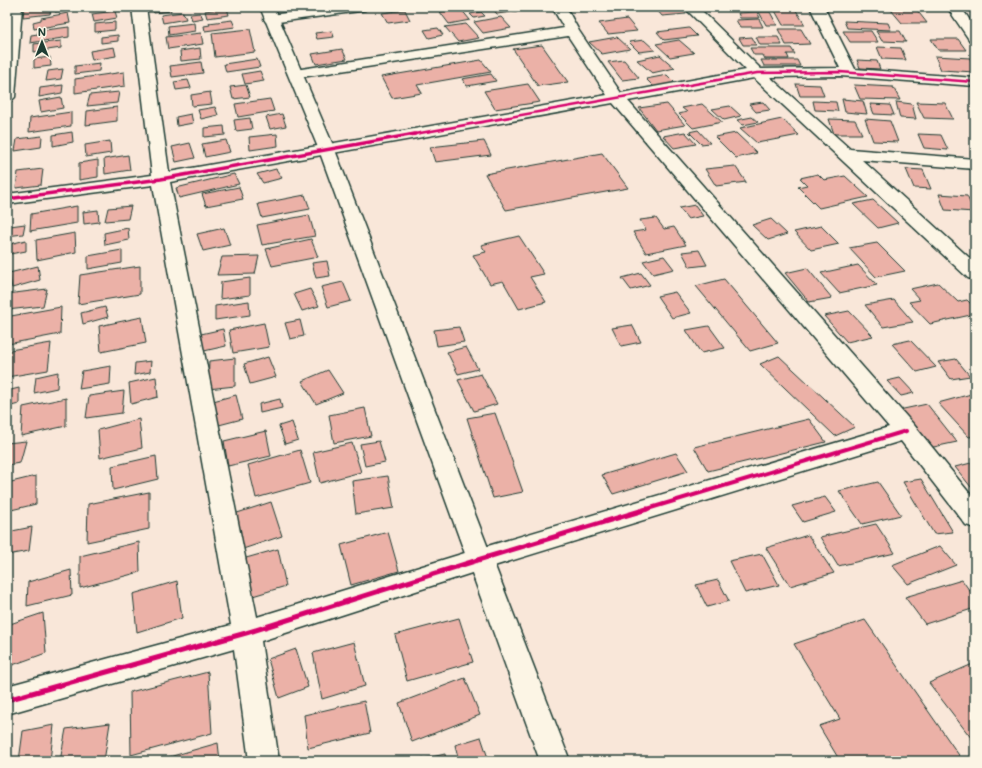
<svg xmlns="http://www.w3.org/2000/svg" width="982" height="768" font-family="Mali,sans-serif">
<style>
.building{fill:#ebb1a7;stroke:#1f3d34}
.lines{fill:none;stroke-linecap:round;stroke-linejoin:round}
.minor-casing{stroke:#1f3d34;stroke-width:3}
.secondary-casing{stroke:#1f3d34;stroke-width:3}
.minor{fill:#fcf5e5;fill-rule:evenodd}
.secondary{fill:#fcf5e5;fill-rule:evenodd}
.cycleway-far3-casing{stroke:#fcf5e5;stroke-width:4}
.cycleway-far2-casing{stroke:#fcf5e5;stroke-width:5.5}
.cycleway-far1-casing{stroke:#fcf5e5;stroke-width:6}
.cycleway-casing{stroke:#fcf5e5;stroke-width:8}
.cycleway-far3{stroke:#d6006c;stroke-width:2.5}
.cycleway-far2{stroke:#d6006c;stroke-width:3.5}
.cycleway-far1{stroke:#d6006c;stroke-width:4}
.cycleway{stroke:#d6006c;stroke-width:5}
</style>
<rect width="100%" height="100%" fill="#f9e7d9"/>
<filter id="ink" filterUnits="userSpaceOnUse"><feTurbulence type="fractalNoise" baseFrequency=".025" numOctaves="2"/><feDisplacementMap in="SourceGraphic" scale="8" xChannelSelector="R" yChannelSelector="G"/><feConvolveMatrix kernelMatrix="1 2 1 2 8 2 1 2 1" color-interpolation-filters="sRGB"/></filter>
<g filter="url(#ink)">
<g class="building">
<polygon points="41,7 51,7 50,14 23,17 24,9"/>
<polygon points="56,7 73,7 72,10 55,12"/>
<polygon points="152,7 170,7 171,11 154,13"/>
<polygon points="491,7 516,7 519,11 497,14"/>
<polygon points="773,7 794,7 805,25 783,25"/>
<polygon points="227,8 229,15 207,18 205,11"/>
<polygon points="681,8 686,14 662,16 657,10"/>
<polygon points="461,9 470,20 449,24 440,12"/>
<polygon points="916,9 927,23 902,23 891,10"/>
<polygon points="405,10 410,20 388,23 382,13"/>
<polygon points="115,11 117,18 94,22 92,14"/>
<polygon points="183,12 186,19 163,23 161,15"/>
<polygon points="481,12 485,16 474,18 470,14"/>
<polygon points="757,12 760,18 740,18 738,13"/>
<polygon points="759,12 770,12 777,25 766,25"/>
<polygon points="68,13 70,23 34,29 33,22 41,20 41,18"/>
<polygon points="200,13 203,18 192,20 190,14"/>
<polygon points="501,17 511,28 483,33 474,22"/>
<polygon points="627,19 637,31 608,34 599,23"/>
<polygon points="759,19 763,27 740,27 736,20"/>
<polygon points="232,20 235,27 205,31 204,26 210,25 209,23"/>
<polygon points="844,21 888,23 891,30 847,28"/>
<polygon points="115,22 115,30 95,32 95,24"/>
<polygon points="194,23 195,31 169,35 168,26"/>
<polygon points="466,24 479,38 458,42 445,27"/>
<polygon points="69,27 69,37 30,43 31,35 38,34 38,31"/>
<polygon points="438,28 443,35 429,38 424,30"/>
<polygon points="689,28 697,36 664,40 657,32"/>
<polygon points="250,29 255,52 215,57 212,33"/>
<polygon points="778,29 801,29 810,44 786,45"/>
<polygon points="332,31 334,37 317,39 315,33"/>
<polygon points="843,31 871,31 878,42 850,42"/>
<polygon points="876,31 900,31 906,42 882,41"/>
<polygon points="201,33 203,44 168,49 166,37"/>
<polygon points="118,35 118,41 101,43 101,37"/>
<polygon points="617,37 630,49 602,54 589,42"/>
<polygon points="752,37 756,45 743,45 739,38"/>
<polygon points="756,37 778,37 782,45 760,45"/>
<polygon points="931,39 958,39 966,50 938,50"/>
<polygon points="644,40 655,50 639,52 629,42"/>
<polygon points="679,40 694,53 670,57 656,44"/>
<polygon points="61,41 61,48 34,52 34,44"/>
<polygon points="542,45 568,82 538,86 513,49"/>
<polygon points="114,47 116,56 92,60 90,51"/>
<polygon points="877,47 901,48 906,60 882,59"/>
<polygon points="200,48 201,59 181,61 180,51"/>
<polygon points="750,48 791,48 795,54 787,54 789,59 765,59 763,55 754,55"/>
<polygon points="342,49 347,59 316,64 312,54"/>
<polygon points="660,55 675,68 652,73 637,60"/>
<polygon points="935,56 970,58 975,69 975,72 941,70"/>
<polygon points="50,57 51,66 34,68 34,59"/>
<polygon points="257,59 260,67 226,72 224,64"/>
<polygon points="481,60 491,72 417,85 422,93 392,98 381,77"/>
<polygon points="624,60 639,78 622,80 608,62"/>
<polygon points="761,60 797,60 800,66 764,66"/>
<polygon points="857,60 877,61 880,69 860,68"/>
<polygon points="201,62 203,73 172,77 170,66"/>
<polygon points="100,63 99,71 75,74 75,66"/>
<polygon points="63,69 61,79 46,81 48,71"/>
<polygon points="260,71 264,81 245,84 242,74"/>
<polygon points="124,72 125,86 75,93 75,79"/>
<polygon points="491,74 496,81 467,86 462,79"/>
<polygon points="667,75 677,85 656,89 646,79"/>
<polygon points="188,80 191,88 176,90 174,82"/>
<polygon points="528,84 540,102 495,109 484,91"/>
<polygon points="796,84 820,85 824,96 800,96"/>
<polygon points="63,85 62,93 39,97 40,88"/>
<polygon points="246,85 250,97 233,99 230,87"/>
<polygon points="854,85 893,87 900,100 860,99"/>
<polygon points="119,92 117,103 87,106 90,95"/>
<polygon points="210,92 212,104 192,106 191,95"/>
<polygon points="61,97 63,108 41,112 39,101"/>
<polygon points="270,99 274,111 238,117 235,104"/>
<polygon points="842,99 863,101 867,114 845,112"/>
<polygon points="813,101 836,102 838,111 815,110"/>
<polygon points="763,102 770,110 756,112 749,104"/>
<polygon points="896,102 912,104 916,119 900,118"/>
<polygon points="916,102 945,103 953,119 924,118"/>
<polygon points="667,104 685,125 656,130 639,108"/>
<polygon points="702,104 722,122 693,128 679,114 687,112 682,108"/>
<polygon points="870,104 890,105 894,115 874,114"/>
<polygon points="730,106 741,116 724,120 712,109"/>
<polygon points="117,107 117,121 86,125 87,111"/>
<polygon points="215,107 218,115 201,119 198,110"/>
<polygon points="71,112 71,126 29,132 30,118"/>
<polygon points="191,114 193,123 177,126 176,117"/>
<polygon points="282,114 286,126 270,129 266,117"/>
<polygon points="752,117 758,122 743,125 737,120"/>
<polygon points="250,118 252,129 236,131 234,120"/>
<polygon points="782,119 799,135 757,143 740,128"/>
<polygon points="829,119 855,120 862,134 834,134"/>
<polygon points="865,119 890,121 898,142 873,141"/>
<polygon points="224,126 225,135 204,137 204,128"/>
<polygon points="698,130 710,143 701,144 689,132"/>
<polygon points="72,132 73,142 53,146 53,135"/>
<polygon points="685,132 696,144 674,148 663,136"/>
<polygon points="736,133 757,153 736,158 715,137"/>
<polygon points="277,134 278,146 250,150 249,137"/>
<polygon points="918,134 941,135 948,150 924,148"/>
<polygon points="42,136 41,147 15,151 17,139"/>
<polygon points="226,140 230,152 205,157 202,144"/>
<polygon points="110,141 111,153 86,157 85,145"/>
<polygon points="484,141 491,155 435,162 430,147"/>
<polygon points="190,143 195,158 176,162 172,147"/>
<polygon points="602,153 628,188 506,210 485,174"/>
<polygon points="128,155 130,170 105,174 104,159"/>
<polygon points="98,160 98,177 79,180 79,163"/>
<polygon points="735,166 746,182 716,186 705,169"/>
<polygon points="43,169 41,185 16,188 18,172"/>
<polygon points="276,169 282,178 263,183 257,174"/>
<polygon points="906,169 923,170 931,189 914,188"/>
<polygon points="234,174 239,184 179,198 176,188"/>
<polygon points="818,174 824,180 845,176 868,197 819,208 798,187 807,185 800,178"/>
<polygon points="239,187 243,199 206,206 202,194"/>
<polygon points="939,194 967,196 974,212 945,210"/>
<polygon points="305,195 310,209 262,218 258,204"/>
<polygon points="873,200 898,223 878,228 853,204"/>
<polygon points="695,205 703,216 688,219 679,208"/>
<polygon points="77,206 77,223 30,231 31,214"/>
<polygon points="131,206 128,219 105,221 108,208"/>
<polygon points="98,210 99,222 84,224 83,212"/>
<polygon points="309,215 315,236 262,245 257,225"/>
<polygon points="656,218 664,229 674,227 686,245 646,253 633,232 646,230 640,220"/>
<polygon points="771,219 787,234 768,240 752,225"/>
<polygon points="25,224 23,234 7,236 10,226"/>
<polygon points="821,226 839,244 811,250 794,232"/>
<polygon points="128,228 129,240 105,245 104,233"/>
<polygon points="224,228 230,245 203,251 197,234"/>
<polygon points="75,233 76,252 37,260 36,240"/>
<polygon points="519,236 544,274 530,277 546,302 519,309 503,281 490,284 473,255 486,252 481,245"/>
<polygon points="311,239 318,257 272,266 266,249"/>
<polygon points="26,240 26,251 10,254 10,244"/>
<polygon points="877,243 905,271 876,277 849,248"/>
<polygon points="122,250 122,263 88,269 88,256"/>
<polygon points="699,250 707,265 690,267 682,252"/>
<polygon points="259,256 255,274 217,275 222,257"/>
<polygon points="664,256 674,269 653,274 643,261"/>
<polygon points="327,261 330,276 316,278 312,263"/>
<polygon points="858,265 877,285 839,293 821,273"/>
<polygon points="38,266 40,280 12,288 9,273"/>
<polygon points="140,266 140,294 78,304 80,275"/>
<polygon points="807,268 832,298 809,302 785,273"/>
<polygon points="641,273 650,285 631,290 622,278"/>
<polygon points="250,278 250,295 220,299 221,282"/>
<polygon points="724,279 778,343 750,351 696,286"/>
<polygon points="343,282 351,301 328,307 321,287"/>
<polygon points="938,283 958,302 967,300 975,308 975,314 930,324 909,302 920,300 910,289"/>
<polygon points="47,289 43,306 7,310 7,294"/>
<polygon points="310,289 319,306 302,311 294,294"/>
<polygon points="675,292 691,313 672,318 657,296"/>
<polygon points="894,300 913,322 883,327 865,305"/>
<polygon points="249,301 250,315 215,320 215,306"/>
<polygon points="61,307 60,334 8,344 11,316"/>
<polygon points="105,307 108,317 83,324 81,313"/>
<polygon points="849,311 873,336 847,342 824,316"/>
<polygon points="142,317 146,343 101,352 99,326"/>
<polygon points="300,320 304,336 290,339 285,323"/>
<polygon points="264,323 269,347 233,353 229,330"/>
<polygon points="632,325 641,342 621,346 612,328"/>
<polygon points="709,326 725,348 701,353 686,330"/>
<polygon points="459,327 464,342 437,346 434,330"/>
<polygon points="223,329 226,346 204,351 201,334"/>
<polygon points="910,340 936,367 917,372 892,344"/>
<polygon points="51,343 48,370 7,377 10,350"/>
<polygon points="466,347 478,369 458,374 447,352"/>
<polygon points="779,356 855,427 835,436 760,364"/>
<polygon points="268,357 276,377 250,384 244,364"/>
<polygon points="235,358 235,386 208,389 209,361"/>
<polygon points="956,359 970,376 951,379 938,362"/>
<polygon points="151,361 150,372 134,375 135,363"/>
<polygon points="111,366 110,384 79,389 82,371"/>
<polygon points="328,370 343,393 316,404 302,381"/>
<polygon points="58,372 57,388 34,393 36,377"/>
<polygon points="481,374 497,404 474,411 458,380"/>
<polygon points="156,377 158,397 131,404 129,383"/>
<polygon points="900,378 914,393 901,396 887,381"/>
<polygon points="19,388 19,404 7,407 7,391"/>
<polygon points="124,391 122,413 86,418 89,396"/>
<polygon points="975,393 975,436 969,437 938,403"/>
<polygon points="236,395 242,419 219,425 213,401"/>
<polygon points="66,398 66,426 21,436 23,407"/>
<polygon points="280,399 282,408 260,413 259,404"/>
<polygon points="927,404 957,442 929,448 899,410"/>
<polygon points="365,408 371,436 334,443 329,415"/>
<polygon points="495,413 523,492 493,498 467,418"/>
<polygon points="139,419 142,448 100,458 98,430"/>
<polygon points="809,419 826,442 708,471 694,447"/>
<polygon points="292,422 298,440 285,444 279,426"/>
<polygon points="266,431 271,456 228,466 224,441"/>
<polygon points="26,441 20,463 7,465 7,443"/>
<polygon points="379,441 385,462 365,466 360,444"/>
<polygon points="352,443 361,472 320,483 313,452"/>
<polygon points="300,450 310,483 256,498 248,465"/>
<polygon points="676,453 688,471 613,494 602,475"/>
<polygon points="156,456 158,479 113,490 112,466"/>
<polygon points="975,462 975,492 955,467"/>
<polygon points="36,476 36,504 7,511 7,483"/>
<polygon points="388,476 394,508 356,514 352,481"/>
<polygon points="921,479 953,532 934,534 903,482"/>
<polygon points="878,482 901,515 862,524 839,491"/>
<polygon points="149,492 149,529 87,542 88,504"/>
<polygon points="825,497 836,512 803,522 792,506"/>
<polygon points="271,502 282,536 237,551 228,516"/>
<polygon points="876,524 895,553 838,566 820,537"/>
<polygon points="32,527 29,551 7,555 7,532"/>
<polygon points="388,532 399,571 351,585 341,545"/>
<polygon points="808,535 834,573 790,586 766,548"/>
<polygon points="139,542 140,572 80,588 80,556"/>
<polygon points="940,546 956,565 908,584 892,565"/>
<polygon points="278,549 286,586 246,598 239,560"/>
<polygon points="762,554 779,585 745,593 729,561"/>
<polygon points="71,570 72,595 27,606 28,582"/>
<polygon points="718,580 729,601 707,607 696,585"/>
<polygon points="962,580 975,598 975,608 925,624 905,597"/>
<polygon points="177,581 182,618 137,632 133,594"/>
<polygon points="43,613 46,653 7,667 7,625"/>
<polygon points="459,618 473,662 407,681 395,635"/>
<polygon points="865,620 963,761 840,761 819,726 840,719 794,644"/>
<polygon points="354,642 365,686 322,699 313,653"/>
<polygon points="296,649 308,687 279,698 268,659"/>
<polygon points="975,663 975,743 929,683"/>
<polygon points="208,672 212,733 131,755 130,692"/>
<polygon points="465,678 480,715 412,742 399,703"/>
<polygon points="364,701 370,733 308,748 304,715"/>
<polygon points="110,723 104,761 60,761 66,729"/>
<polygon points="54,725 50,761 19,761 23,731"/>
<polygon points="481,737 489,761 459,761 455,745"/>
<polygon points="218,743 220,761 155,761"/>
<polygon points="445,754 446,761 414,761"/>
</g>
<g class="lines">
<defs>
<g id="minor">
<polygon points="8,7 22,7 15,97 12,100 7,102 7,21"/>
<path d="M 132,7 L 146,7 L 169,172 L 607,95 L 568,36 L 295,78 L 290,77 L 288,74 L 290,71 L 295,70 L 564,28 L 552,7 L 566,7 L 579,31 L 621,93 L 746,70 L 684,7 L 698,7 L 761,69 L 840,68 L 810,7 L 824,7 L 855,69 L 975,78 L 975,86 L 840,76 L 770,77 L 850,149 L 975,159 L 975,169 L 862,160 L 975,263 L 975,280 L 968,278 L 754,78 L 628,101 L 914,425 L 975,500 L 975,528 L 966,525 L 901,441 L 481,570 L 261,641 L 279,761 L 249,761 L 234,649 L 7,714 L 7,686 L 231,625 L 153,185 L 7,204 L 7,194 L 152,175 ZM 613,103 L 889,427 L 481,548 L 257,617 L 170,182 Z"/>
<polygon points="331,7 367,7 365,10 360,11 271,23 266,22 264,19 266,16 271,15"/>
<polygon points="947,7 961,7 975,28 975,42 970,41"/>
</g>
<polygon id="secondary" points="260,7 274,7 335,150 570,761 540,761 319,150"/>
</defs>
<use href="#minor" class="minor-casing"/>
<use href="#secondary" class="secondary-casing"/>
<use href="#minor" class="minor"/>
<use href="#secondary" class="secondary"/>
<defs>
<polyline id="cycleway-far3" points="409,135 757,73 840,72 975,82"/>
<polyline id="cycleway-far2" points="7,199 161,179 415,134"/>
<polyline id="cycleway-far1" points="644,510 906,431"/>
<polyline id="cycleway" points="7,700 246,633 481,559 647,509"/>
</defs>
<use href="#cycleway-far3" class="cycleway-far3-casing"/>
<use href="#cycleway-far2" class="cycleway-far2-casing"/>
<use href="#cycleway-far1" class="cycleway-far1-casing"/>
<use href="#cycleway" class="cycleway-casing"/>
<use href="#cycleway-far3" class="cycleway-far3"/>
<use href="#cycleway-far2" class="cycleway-far2"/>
<use href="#cycleway-far1" class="cycleway-far1"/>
<use href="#cycleway" class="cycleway"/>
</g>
</g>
<rect width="982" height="768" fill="none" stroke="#fcf5e5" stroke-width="24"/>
<rect x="12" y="12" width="958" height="744" fill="none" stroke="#1f3d34" stroke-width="1.5" filter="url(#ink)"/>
<g transform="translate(42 42)" stroke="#fcf5e5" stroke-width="3" paint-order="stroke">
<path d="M0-3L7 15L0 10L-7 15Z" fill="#1f3d34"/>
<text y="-6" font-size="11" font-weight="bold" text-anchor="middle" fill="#1f3d34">N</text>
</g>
</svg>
